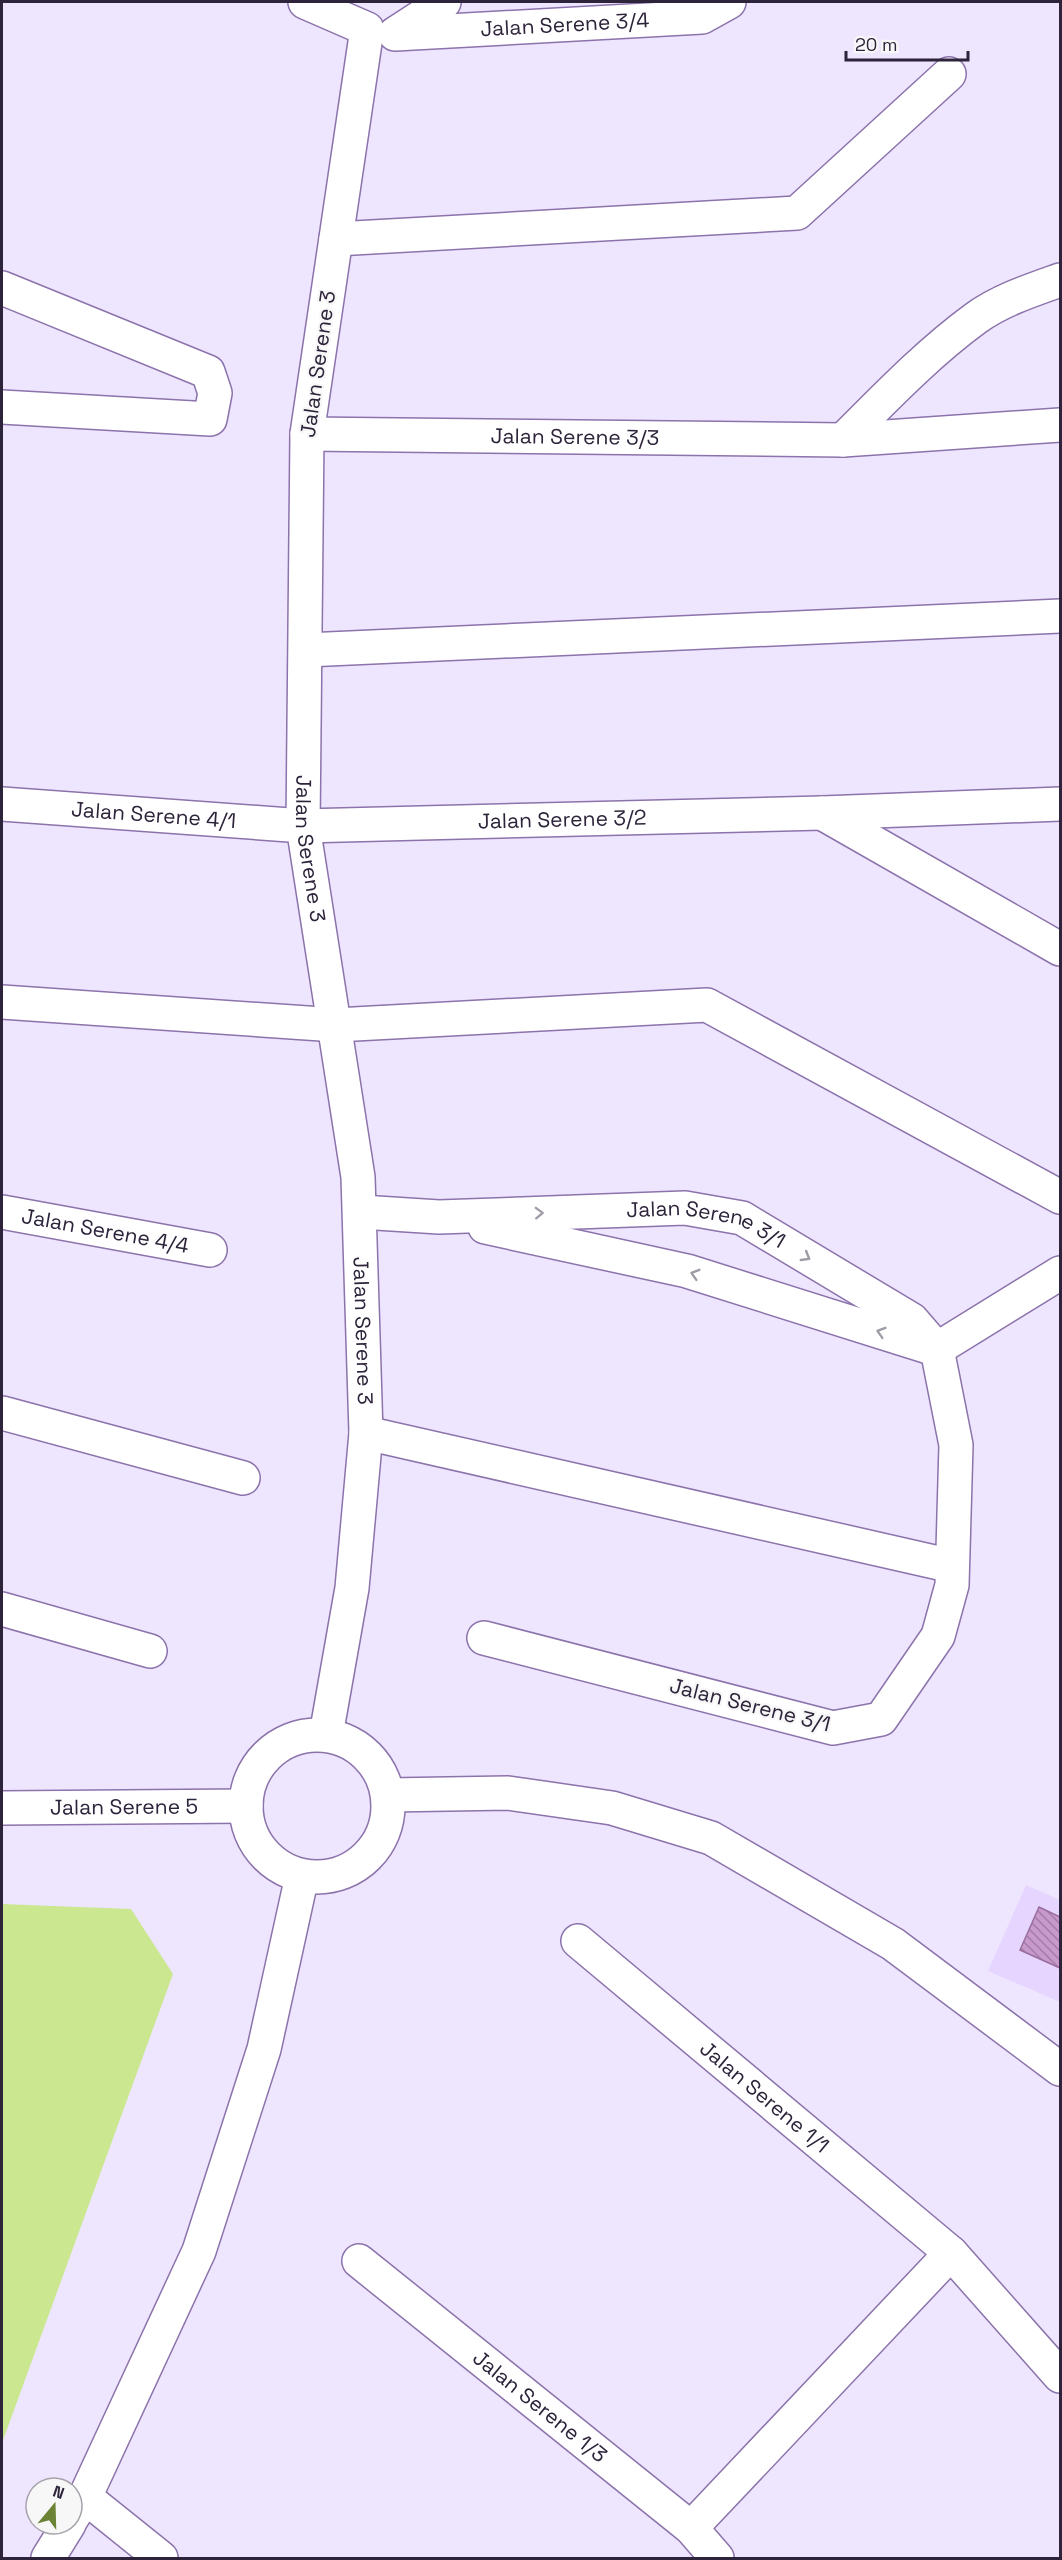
<svg xmlns="http://www.w3.org/2000/svg" width="1062" height="2560" font-family="'Space Grotesk',sans-serif">
<style>
.built{fill:#e6d6ff}
.garden{fill:#cbe890}
.building{fill:url(#building-back-hatch);stroke:#996d9d;stroke-width:1.5}
.lines{fill:none;stroke-linecap:round;stroke-linejoin:round}
.minor-casing{stroke:#8b73ab;stroke-width:36}
.minor{stroke:#fff;stroke-width:33}
.oneway{stroke:#a09ca6}
.labels{text-anchor:middle;stroke-width:4.5;stroke-linejoin:round;paint-order:stroke}
.street-label{font-size:21px;fill:#2d233a;stroke:#f7f7f7}
</style>
<defs>
<pattern id="building-back-hatch" width="6" height="6" patternUnits="userSpaceOnUse" patternTransform="scale(1.5)"><rect width="6" height="6" fill="#c89acc"/><path d="M-1 5l2 2M0 0l6 6M5-1l2 2" fill="none" stroke="#a37da7"/></pattern>
</defs>
<rect width="100%" height="100%" fill="#eee5fe"/>
<polygon class="built" points="1026,1885 1060,1900 1060,2002 988,1971"/>
<polygon class="garden" points="2,1904 131,1909 173,1974 2,2443"/>
<polygon class="building" points="1039,1907 1060,1917 1060,1968 1020,1950"/>
<g class="lines">
<defs>
<g id="minor">
<path id="s1" d="M 305,2 L 367,29 L 307,434 L 303,826 L 358,1177 L 366,1433 L 352,1588 L 326,1735"/>
<polyline points="396,33 444,2"/>
<path id="s2" d="M 395,34 L 702,17 L 729,2"/>
<polyline points="336,239 797,213 949,74"/>
<polyline points="2,288 208,372 215,393 210,419 2,407"/>
<path id="s3" d="M 307,434 L 843,440 L 1060,425"/>
<path d="M 843,440 C 885,398 928,353 976,318 C 1001,300 1032,290 1060,280"/>
<polyline points="306,650 1060,616"/>
<path id="s4" d="M 2,804 L 303,826 L 822,813 L 1060,804"/>
<polyline points="822,813 1060,949"/>
<polyline points="2,1002 336,1025 707,1005 1060,1197"/>
<path id="s5" d="M 2,1212 L 210,1250"/>
<path id="s6" d="M 361,1212 L 439,1217 L 685,1208 L 742,1218 L 912,1320 L 937,1349 L 956,1445 L 952,1585 L 938,1636 L 881,1719 L 833,1728 L 484,1638"/>
<polyline points="485,1227 687,1271 935,1349"/>
<polyline points="937,1349 1060,1273"/>
<polyline points="2,1413 243,1478"/>
<polyline points="366,1433 952,1566"/>
<polyline points="2,1609 150,1651"/>
<circle cx="317" cy="1806" r="71"/>
<polyline points="388,1795 508,1793 612,1808 711,1838 893,1944 1060,2069"/>
<path id="s7" d="M 2,1808 L 246,1806"/>
<path id="s8" d="M 578,1941 L 951,2253"/>
<path id="s9" d="M 359,2261 L 691,2528 L 717,2558"/>
<polyline points="85,2497 161,2558"/>
<polyline points="72,2518 85,2497 199,2251 264,2049 302,1876"/>
<polyline points="691,2528 951,2253 1060,2376"/>
<polyline points="48,2558 69,2524"/>
</g>
</defs>
<use href="#minor" class="minor-casing"/>
<use href="#minor" class="minor"/>
</g>
<defs><path id="oneway-chevron" d="M-2-3.5L2.5 0L-2 3.5" fill="none" stroke-width="1.6" stroke-linecap="round" stroke-linejoin="round" transform="scale(1.5)"/></defs>
<g class="oneway">
<use href="#oneway-chevron" transform="translate(539 1213) rotate(-2)"/>
<use href="#oneway-chevron" transform="translate(806 1257) rotate(31)"/>
<use href="#oneway-chevron" transform="translate(695 1274) rotate(-163)"/>
<use href="#oneway-chevron" transform="translate(881 1332) rotate(-163)"/>
</g>
<g class="labels">
<g class="street-label">
<text dy="7" stroke="none"><textPath href="#s2" startOffset="170">Jalan Serene 3/4</textPath></text>
<text transform="translate(318 364) rotate(-82)" y="7">Jalan Serene 3</text>
<text dy="7" stroke="none"><textPath href="#s3" startOffset="268">Jalan Serene 3/3</textPath></text>
<text dy="7" stroke="none"><textPath href="#s4" startOffset="152">Jalan Serene 4/1</textPath></text>
<text dy="7" stroke="none"><textPath href="#s4" startOffset="561">Jalan Serene 3/2</textPath></text>
<text dy="7" stroke="none"><textPath href="#s1" startOffset="892">Jalan Serene 3</textPath></text>
<text dy="7" stroke="none"><textPath href="#s6" startOffset="348">Jalan Serene 3/1</textPath></text>
<text dy="7" stroke="none"><textPath href="#s5" startOffset="105">Jalan Serene 4/4</textPath></text>
<text dy="7" stroke="none"><textPath href="#s1" startOffset="1378">Jalan Serene 3</textPath></text>
<text transform="translate(750 1705) rotate(14)" y="7">Jalan Serene 3/1</text>
<text dy="7" stroke="none"><textPath href="#s7" startOffset="122">Jalan Serene 5</textPath></text>
<text dy="7" stroke="none"><textPath href="#s8" startOffset="243">Jalan Serene 1/1</textPath></text>
<text dy="7" stroke="none"><textPath href="#s9" startOffset="232">Jalan Serene 1/3</textPath></text>
</g>
</g>
<rect width="1062" height="2560" fill="none" stroke="#2d233a" stroke-width="6"/>
<g transform="translate(54 2506) rotate(19)"><circle r="28" fill="#f7f7f7" stroke="#a6a2ab" stroke-width="1.5"/>
<path d="M0-4.5L10 22L0 15L-10 22Z" fill="#6c8335"/>
<text y="-9" font-size="16" font-weight="bold" text-anchor="middle" fill="#2d233a">N</text>
</g>
<path d="M846 51v9h122v-9" fill="none" stroke="#2d233a" stroke-width="3"/>
<text x="855" y="51" font-size="18" fill="#2d233a" stroke="#f7f7f7" stroke-width="4.5" paint-order="stroke">20 m</text>
</svg>
